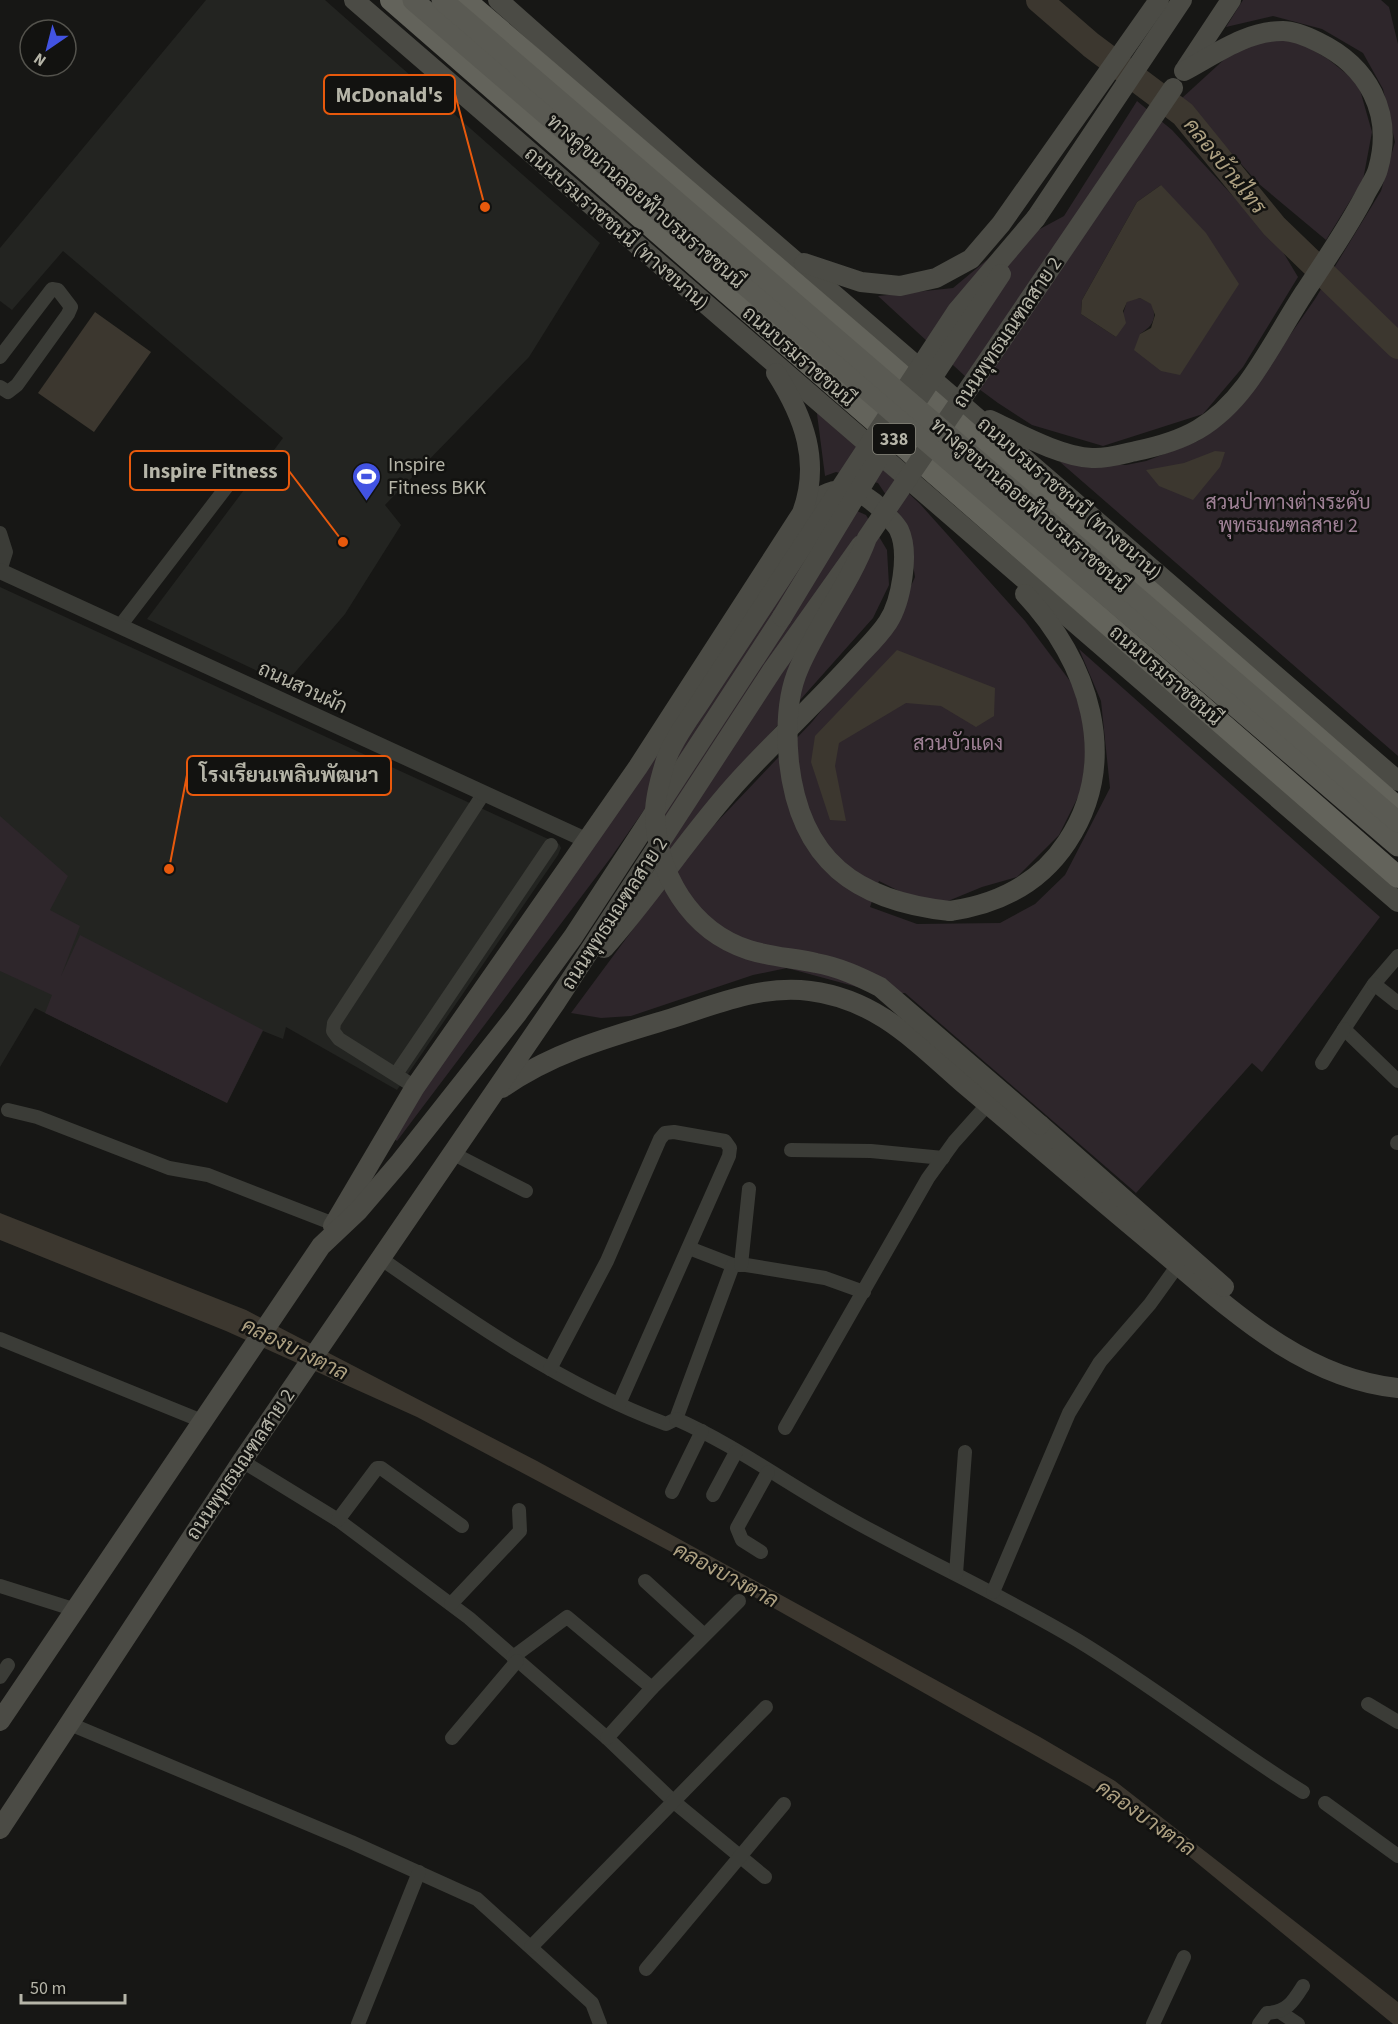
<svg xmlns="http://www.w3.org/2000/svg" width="1398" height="2024" font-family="'Source Sans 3',Sarabun,sans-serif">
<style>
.built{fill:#232421}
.green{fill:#2e262b;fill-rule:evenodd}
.water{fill:#3c372f}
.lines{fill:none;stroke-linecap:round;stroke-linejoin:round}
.river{stroke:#3c372f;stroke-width:26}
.minor{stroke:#3b3c37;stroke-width:14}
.tertiary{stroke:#3b3c37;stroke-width:16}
.secondary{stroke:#4b4b45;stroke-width:20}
.trunk{stroke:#63635b;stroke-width:22}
.secondary-bridge{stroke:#4b4b45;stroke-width:20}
.primary-bridge{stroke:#5a5a53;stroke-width:21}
.labels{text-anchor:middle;stroke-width:5;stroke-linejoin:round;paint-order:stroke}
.shield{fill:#121210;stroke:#85847a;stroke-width:1.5}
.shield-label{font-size:18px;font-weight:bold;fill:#b6b5a8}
.street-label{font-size:20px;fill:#b6b5a8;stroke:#121210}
.poi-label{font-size:20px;fill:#b6b5a8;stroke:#121210;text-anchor:start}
.park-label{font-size:20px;fill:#9f8196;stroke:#121210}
.water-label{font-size:21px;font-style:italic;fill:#aea182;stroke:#121210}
.leader{fill:none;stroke:#e8590c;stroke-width:2}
.callout-dot{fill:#e8590c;stroke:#121210;stroke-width:2}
.callout{fill:#121210;stroke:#e8590c;stroke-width:2}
.callout-label{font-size:21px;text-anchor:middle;font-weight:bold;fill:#b6b5a8}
</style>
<rect width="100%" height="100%" fill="#171715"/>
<g class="built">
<polygon points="206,0 325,0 600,243 529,357 385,505 401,525 345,614 285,684 147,619 283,438 63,251 12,310 0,301 0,248"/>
<polygon points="0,587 559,844 561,848 558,855 397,1090 286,1027 283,1039 263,1031 227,1103 35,1008 0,1067"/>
</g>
<g class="green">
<polygon points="1243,0 1381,0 1389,7 1398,44 1398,756 1060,462 1126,465 1146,461 1198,441 1223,424 1241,406 1315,299 1381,191 1395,142 1383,89 1363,53 1322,29 1273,16 1226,27"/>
<polygon points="1289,36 1328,59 1358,83 1372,132 1363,180 1326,240 1259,184 1182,98 1240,45"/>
<path d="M 1137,101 L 1172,130 L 1280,247 L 1298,277 L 1243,367 L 1203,414 L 1103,446 L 1032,425 L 998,403 L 979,389 L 878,296 L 953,288 L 994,254 L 1064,216 ZM 1161,185 L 1161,371 L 1140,334 C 1153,326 1157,319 1152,304 L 1140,298 L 1127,301 L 1116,337 L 1081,314 L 1082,300 L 1137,202 Z"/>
<polygon points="816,406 920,504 1025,621 1073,685 1086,732 1084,785 1059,835 1017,877 982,887 948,901 915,899 879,881 870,907 917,924 1000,923 1035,904 1065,875 1110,788 1101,701 1079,649 1380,917 1262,1072 1252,1063 1136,1193 905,993 877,995 872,991 787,968 753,975 631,1016 601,1018 571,1013 696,844 812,722 898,615 915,577 907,526 878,483 836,472 825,476"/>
<polygon points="818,510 857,511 866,515 887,550 889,585 873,618 702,810 669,853 647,840 667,777 612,856 397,1141 392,1137"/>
<polygon points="0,816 68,876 50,910 80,926 61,976 80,935 263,1030 227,1103 45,1013 52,995 0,971"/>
</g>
<g class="water">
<polygon points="1161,185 1206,233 1239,284 1180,375 1161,371 1134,350 1140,334 1151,328 1155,315 1151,304 1140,298 1127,302 1123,311 1126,323 1116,337 1081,314 1082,300 1137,202"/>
<polygon points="95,312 151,352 94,432 38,393"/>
<polygon points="1215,451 1225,452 1220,467 1193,500 1159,486 1146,470 1184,463"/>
<polygon points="897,650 995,688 994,716 976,727 941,706 906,703 839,743 835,766 846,821 830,820 811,762 815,736"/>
<polygon points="0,1213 246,1310 537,1461 1040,1737 1115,1781 1398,2002 1398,2024 1393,2024 1169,1840 1089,1786 724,1580 417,1417 226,1331 0,1240"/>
</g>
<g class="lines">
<polyline class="river" points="1039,0 1091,45 1183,114 1274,226 1398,346"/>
<g class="minor">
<polyline points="0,357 52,289 58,290 71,307 68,314 17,385 8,392 0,387"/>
<polyline points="0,533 6,552 0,571"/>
<polyline points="120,626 228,485"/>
<polyline points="1398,956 1374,984 1344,1029 1398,1081"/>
<polyline points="1374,984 1398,1003"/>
<polyline points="1322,1063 1344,1029"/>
<polyline points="396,1074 551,845"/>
<polyline points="415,1087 339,1039 333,1031 334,1023 484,793"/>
<polyline points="8,1110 37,1117 169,1168 208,1175 334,1224"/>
<polyline points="1397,1143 1398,1142"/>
<polyline points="791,1150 871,1151 943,1158"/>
<polyline points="452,1153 526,1191"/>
<polyline points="689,1248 733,1265 746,1265 825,1278 864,1292"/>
<path d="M 380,1258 C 470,1321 562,1385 666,1424 L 676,1419 L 733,1265"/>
<polyline points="741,1265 749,1189"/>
<polyline points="0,1339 202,1421"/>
<polyline points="550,1369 607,1261 660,1139 665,1133 674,1132 725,1141 730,1148 729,1156 619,1404"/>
<path d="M 676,1419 C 735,1445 789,1485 845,1516 C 921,1559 1002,1595 1077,1640 C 1155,1687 1226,1744 1303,1792"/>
<polyline points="785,1428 928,1178 954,1142 988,1104"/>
<polyline points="242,1461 338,1520 469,1618 607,1738 673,1801 765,1877"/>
<polyline points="672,1492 702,1431"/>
<polyline points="713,1495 736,1452"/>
<polyline points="338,1520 377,1468 381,1468 462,1526"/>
<polyline points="761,1552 742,1540 737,1528 768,1472"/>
<polyline points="956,1574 965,1452"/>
<polyline points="645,1581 704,1635"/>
<polyline points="0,1586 76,1610"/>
<polyline points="993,1592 1069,1413 1100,1362 1150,1304 1178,1265"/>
<polyline points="451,1604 520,1531 519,1510"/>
<polyline points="513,1657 567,1617 652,1688"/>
<polyline points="0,1677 8,1665"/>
<polyline points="1368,1704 1398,1722"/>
<polyline points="70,1724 351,1842 477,1899 592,2003 600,2024"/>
<polyline points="452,1738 517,1661"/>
<polyline points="607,1738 652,1688 739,1601"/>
<polyline points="1325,1803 1398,1856"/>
<polyline points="531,1947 766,1707"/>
<polyline points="646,1969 784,1804"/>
<polyline points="1280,2012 1298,2024"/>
<polyline points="358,2024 419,1872"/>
<polyline points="1153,2024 1184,1957"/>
<path d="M 1259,2024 L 1267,2013 C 1287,2012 1293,2002 1303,1986"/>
</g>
<polyline class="tertiary" points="0,571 588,841"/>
<g class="secondary">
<polyline points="354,0 1398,902"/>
<polyline points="498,0 693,173 1398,781"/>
<polyline points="1186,68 1231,0"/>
<polyline points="1036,218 1182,0"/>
<polyline points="804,263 861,282 900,286 936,278 971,259 1001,224 1159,0"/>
<path d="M 990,420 C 1018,433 1061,457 1092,458 C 1107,459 1122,454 1136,451 C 1185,441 1215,426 1246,385 C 1267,357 1284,324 1304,293 C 1325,261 1346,231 1364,197 C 1368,188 1376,178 1378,169 C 1394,113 1368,66 1318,42 C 1308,37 1295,31 1283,31 C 1246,31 1216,54 1184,71"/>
<path d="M 950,911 C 999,904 1040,883 1067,842 C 1122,759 1088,661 1025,594"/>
<path d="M 604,948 C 653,893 692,831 741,778 C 778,738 818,701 855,660 C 866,648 879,636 888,622 C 901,602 910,553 899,530 C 896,524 889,518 884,512 C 858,484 830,482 804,511"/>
<path d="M 502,1088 C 552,1053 609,1037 666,1020 C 712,1006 761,984 810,991 C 876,999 916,1042 964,1084 C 1027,1137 1089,1191 1153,1244 C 1225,1304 1299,1378 1398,1388"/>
<polyline points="1040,1125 1224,1287"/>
<path d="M 333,1226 L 415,1087 L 638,767 L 802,513 C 821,462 804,417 776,373"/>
<polyline points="0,1721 321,1246 358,1211 400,1162 517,1014 573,937 782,617"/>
<polyline points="0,1829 242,1461 556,1002 773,669 861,545"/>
</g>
<g class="trunk">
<polyline points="391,0 1398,877"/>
<polyline points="465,0 867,345 1398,808"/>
</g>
<g class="secondary-bridge">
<path d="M 1036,218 L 957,311 L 706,693 C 693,714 674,737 666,760 C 661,776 655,796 655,813 C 656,873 690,931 749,950 C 771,957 794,958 816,963 C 839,967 860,977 880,987 L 1040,1125"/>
<polyline points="782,617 875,464 1001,274"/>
<path d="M 950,911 C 856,901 800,861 789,762 C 786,731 786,697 799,668 C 818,623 850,584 867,538 L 1173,88"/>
</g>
<g class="primary-bridge">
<polyline points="413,0 1398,846"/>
<polyline points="442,0 1398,822"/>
</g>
</g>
<defs>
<symbol id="stadium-pin" viewBox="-11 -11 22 30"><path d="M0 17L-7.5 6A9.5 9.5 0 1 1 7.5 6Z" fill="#4253e2" stroke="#121210"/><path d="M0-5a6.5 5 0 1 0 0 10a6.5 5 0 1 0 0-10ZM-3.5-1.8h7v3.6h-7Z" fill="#fff"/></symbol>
</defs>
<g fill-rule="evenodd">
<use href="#stadium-pin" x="350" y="460" width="33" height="45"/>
</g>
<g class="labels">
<rect class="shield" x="873" y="424" width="42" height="30" rx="4.5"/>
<g class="shield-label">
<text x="894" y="445">338</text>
</g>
<g class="street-label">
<text transform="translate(646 201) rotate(41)" y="7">ทางคู่ขนานลอยฟ้าบรมราชชนนี</text>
<text transform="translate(617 228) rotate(41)" y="7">ถนนบรมราชชนนี (ทางขนาน)</text>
<text transform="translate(1007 332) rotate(-56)" y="7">ถนนพุทธมณฑลสาย 2</text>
<text transform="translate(799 356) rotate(41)" y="7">ถนนบรมราชชนนี</text>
<text transform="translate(1070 498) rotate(41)" y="7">ถนนบรมราชชนนี (ทางขนาน)</text>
<text transform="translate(1030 505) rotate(41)" y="7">ทางคู่ขนานลอยฟ้าบรมราชชนนี</text>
<text transform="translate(1166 675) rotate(41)" y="7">ถนนบรมราชชนนี</text>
<text transform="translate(303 687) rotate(25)" y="7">ถนนสวนผัก</text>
<text transform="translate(614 913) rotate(-57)" y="7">ถนนพุทธมณฑลสาย 2</text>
<text transform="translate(240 1464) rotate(-56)" y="7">ถนนพุทธมณฑลสาย 2</text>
</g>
<g class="poi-label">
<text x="388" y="471">Inspire<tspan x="388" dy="23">Fitness BKK</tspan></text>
</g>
<g class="park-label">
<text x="1288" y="509">สวนป่าทางต่างระดับ<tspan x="1288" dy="23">พุทธมณฑลสาย 2</tspan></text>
<text x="958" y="750">สวนบัวแดง</text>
</g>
<g class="water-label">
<text transform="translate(1225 166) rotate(51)" y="7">คลองบ้านไทร</text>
<text transform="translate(295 1349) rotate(26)" y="7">คลองบางตาล</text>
<text transform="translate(726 1575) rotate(28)" y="7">คลองบางตาล</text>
<text transform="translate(1146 1818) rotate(35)" y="7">คลองบางตาล</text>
</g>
</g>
<path class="leader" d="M485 207L455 94M343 542L289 471M169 869L187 775"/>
<g class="callout-dot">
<circle cx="485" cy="207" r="6"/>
<circle cx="343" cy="542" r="6"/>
<circle cx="169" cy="869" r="6"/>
</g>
<g class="callout">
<rect x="324" y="75" width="131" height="39" rx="6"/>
<rect x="130" y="451" width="159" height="39" rx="6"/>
<rect x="187" y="756" width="204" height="39" rx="6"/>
</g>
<g class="callout-label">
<text x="389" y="102">McDonald's</text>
<text x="210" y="478">Inspire Fitness</text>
<text x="289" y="782">โรงเรียนเพลินพัฒนา</text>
</g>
<g transform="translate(48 48) rotate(215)"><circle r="28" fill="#121210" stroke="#54534d" stroke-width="1.5"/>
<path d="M0-4.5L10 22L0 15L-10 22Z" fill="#4253e2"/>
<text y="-9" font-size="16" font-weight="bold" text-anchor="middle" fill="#b6b5a8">N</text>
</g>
<path d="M21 1994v9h104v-9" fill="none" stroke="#b6b5a8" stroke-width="3"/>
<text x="30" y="1994" font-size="18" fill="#b6b5a8" stroke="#121210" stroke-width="4.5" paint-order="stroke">50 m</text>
</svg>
